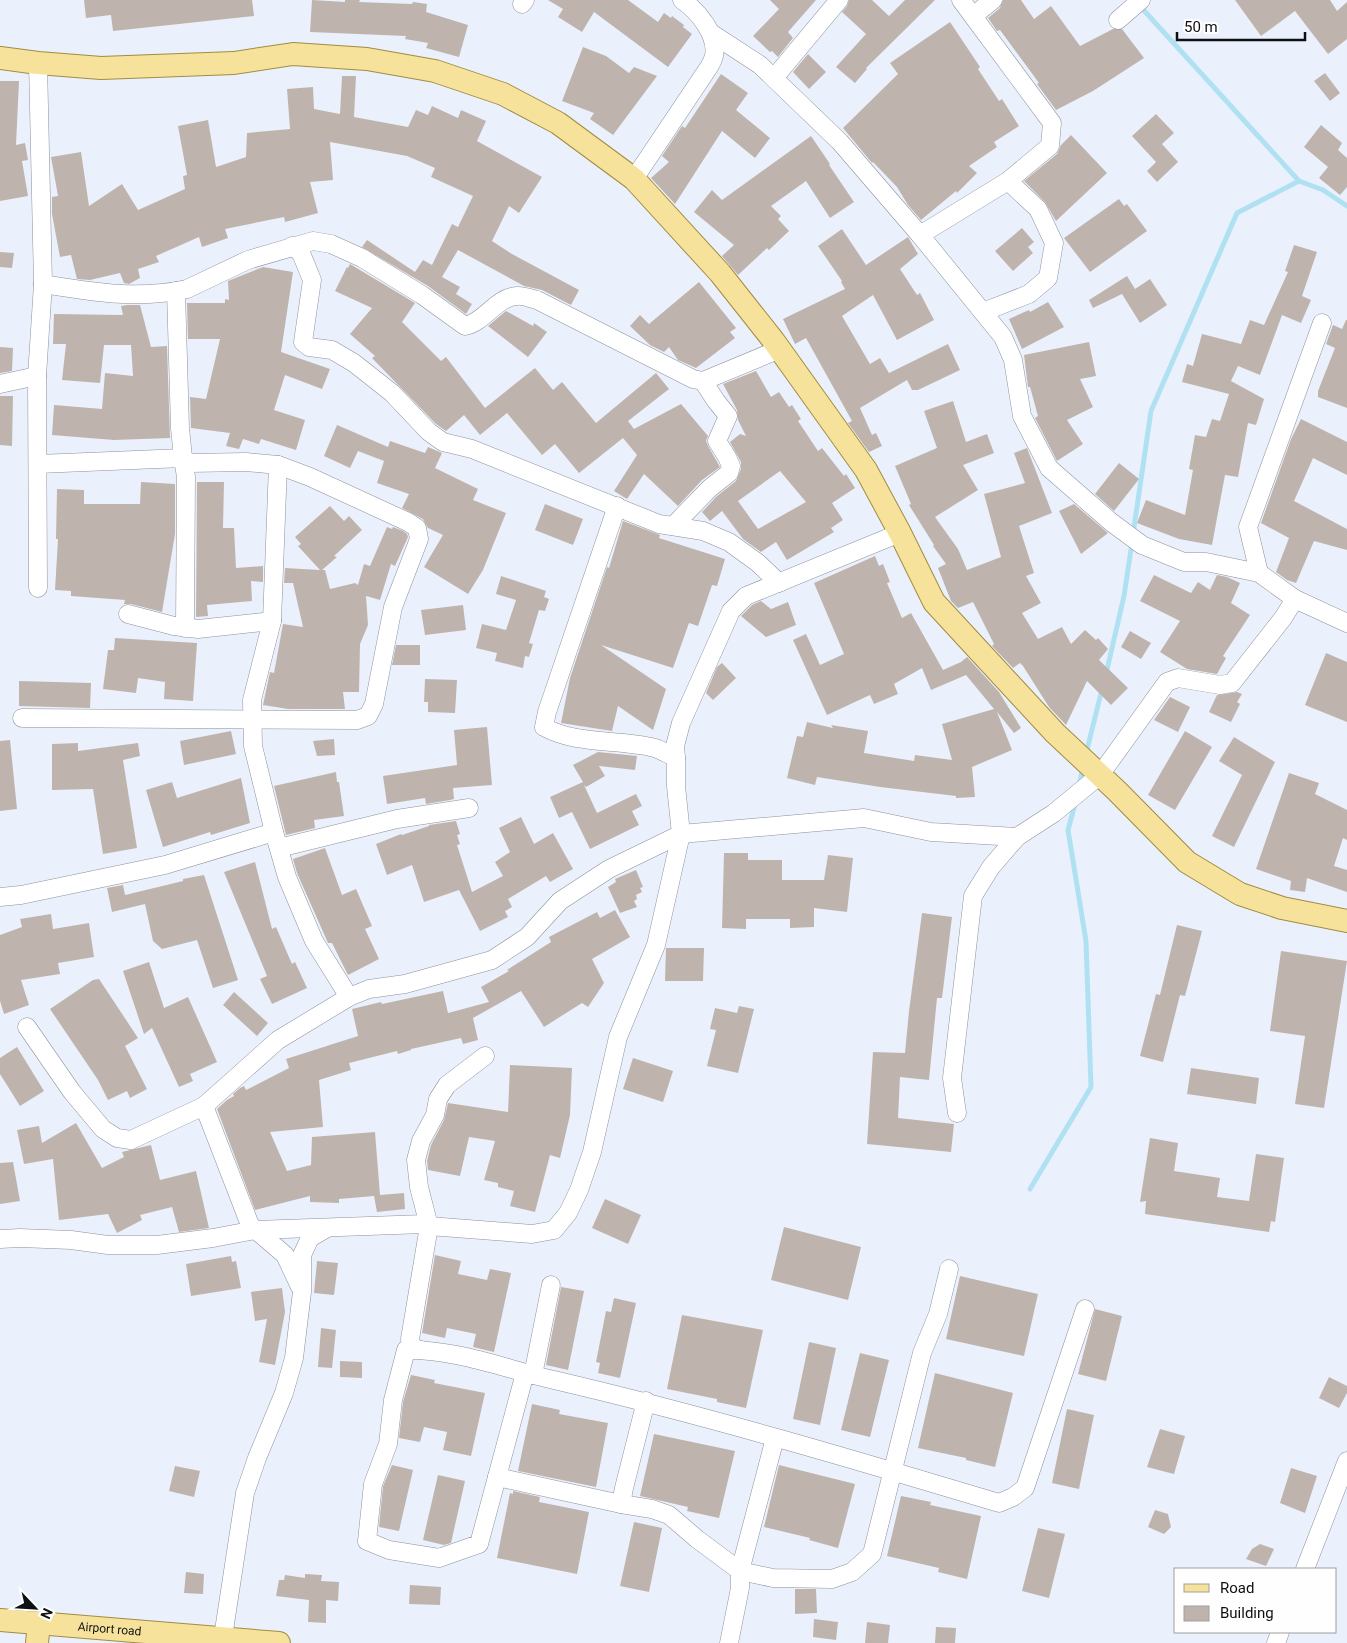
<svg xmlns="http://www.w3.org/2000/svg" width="1347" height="1643" font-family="Roboto,sans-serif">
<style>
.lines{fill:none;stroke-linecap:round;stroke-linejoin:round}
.stream{stroke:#b0e1f3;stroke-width:5}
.building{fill:#bfb4ad;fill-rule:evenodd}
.minor-casing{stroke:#8c919b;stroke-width:19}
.major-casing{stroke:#a18c41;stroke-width:24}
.minor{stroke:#fff;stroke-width:18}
.major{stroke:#f6e29b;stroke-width:22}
.labels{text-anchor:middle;stroke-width:4;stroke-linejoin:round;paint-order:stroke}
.street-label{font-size:12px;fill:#0e1014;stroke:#fefefe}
</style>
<rect width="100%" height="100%" fill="#ebf1fc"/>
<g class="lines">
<g class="stream">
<polyline points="1299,181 1323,190 1347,206"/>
<polyline points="1133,534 1151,411 1237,213 1299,181 1139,5"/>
<polyline points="1106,674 1124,596 1132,543"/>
<polyline points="1086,754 1102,689"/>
<polyline points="1079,786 1083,767"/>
<polyline points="1030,1189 1091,1087 1086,941 1068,830 1075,804"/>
</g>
</g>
<g class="building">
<polygon points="84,0 252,0 254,16 113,31 111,15 86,18"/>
<polygon points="312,0 345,2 345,0 360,0 359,2 412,4 413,2 427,4 426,12 468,25 459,57 426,48 428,43 405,39 406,36 310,32"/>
<polygon points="548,0 628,0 658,22 664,13 671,18 672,16 684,25 683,27 692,34 668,67 594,12 582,32 558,17 563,9"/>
<polygon points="770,0 816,0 788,32 793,38 778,57 772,51 770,52 753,36 779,9"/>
<polygon points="849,0 872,0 889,16 905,0 935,0 866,68 867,69 855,83 836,67 866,34 842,12 847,6"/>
<polygon points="1003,0 1021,0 1034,19 1051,6 1080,46 1113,29 1122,29 1144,58 1093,91 1056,110 1037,84 1039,83 1000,30 997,31 988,18 1000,8"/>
<polygon points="1235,0 1330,0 1337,11 1347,2 1347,39 1328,54 1295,11 1261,36"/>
<polygon points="950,22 980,67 978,69 999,101 1002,99 1019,126 994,142 997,147 969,166 977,173 957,193 956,191 921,220 908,205 897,187 873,162 872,163 843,128 898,74 890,63"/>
<polygon points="583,47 606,56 629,73 634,67 657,76 613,135 590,119 594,113 562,101"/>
<polygon points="808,54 826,72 809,89 793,72"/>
<polygon points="1325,73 1340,93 1330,101 1314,81"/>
<polygon points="721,74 748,93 736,110 770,138 755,158 722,131 675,204 651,178 669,162 662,156 682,126 685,128"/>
<polygon points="342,76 356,76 354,117 408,127 416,110 428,115 432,106 458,118 461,110 486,121 477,141 542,177 519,213 509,206 492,241 512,254 579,290 571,305 542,290 524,286 458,250 442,277 460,287 456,294 472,304 466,314 428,286 362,247 367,240 415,272 423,260 432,265 452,224 458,227 473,196 431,177 435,168 407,156 330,142 333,180 310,182 318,213 285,222 284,217 225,229 228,238 202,247 199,237 156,256 159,262 138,269 140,278 129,284 124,283 120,273 90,280 77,279 71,255 60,257 52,214 52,197 58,196 51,157 81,152 89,206 122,184 138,210 185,189 183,176 187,175 178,126 208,120 216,167 246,157 247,133 290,129 287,89 313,87 314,109 340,114"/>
<polygon points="0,81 19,81 16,145 25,143 28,160 22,161 28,196 0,201"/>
<polygon points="1156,114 1174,133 1162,144 1178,162 1157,182 1147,171 1156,162 1132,136"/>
<polygon points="1321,125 1342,143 1338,150 1347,158 1347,187 1340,195 1319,178 1328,167 1304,147"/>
<polygon points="1071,135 1107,173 1056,221 1045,202 1024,181 1057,154 1061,145"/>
<polygon points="811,136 830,164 829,165 854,202 830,218 806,181 771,206 781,216 778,219 789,231 769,250 767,248 738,275 722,256 734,245 694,212 712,190 722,200"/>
<polygon points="1119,199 1124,206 1127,204 1147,231 1090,272 1064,238"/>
<polygon points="1022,228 1034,242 1028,247 1033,253 1013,271 995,251"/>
<polygon points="842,229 866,265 908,237 918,254 900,269 917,295 920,293 934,320 897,340 873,295 842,316 870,364 880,358 889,373 948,344 960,370 918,390 912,390 907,380 860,408 872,435 876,433 882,446 869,452 848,423 852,421 806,338 795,344 783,319 845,289 841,282 842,281 818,246"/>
<polygon points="1294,245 1317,252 1302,296 1311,300 1301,323 1282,315 1260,375 1238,366 1231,381 1264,399 1256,425 1248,423 1238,477 1225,475 1212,545 1179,539 1137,523 1146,500 1185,515 1193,470 1189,469 1195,435 1206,437 1212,419 1220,421 1229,394 1182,382 1187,364 1193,366 1202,334 1241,344 1250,320 1264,325 1288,272 1285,271"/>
<polygon points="0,252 14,253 12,268 0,267"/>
<polygon points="350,264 415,303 402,322 441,361 446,357 485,408 535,368 553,390 562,382 596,423 656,373 669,389 628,421 634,429 681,404 708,436 706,441 708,446 720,467 702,480 678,506 644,474 627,499 614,491 637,455 623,438 579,473 555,444 542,455 507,413 480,435 464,415 446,431 436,424 372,358 375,356 350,334 372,308 335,291 347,267 348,268"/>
<polygon points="263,267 293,272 281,352 330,369 322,389 285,375 274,410 305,420 296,450 261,439 259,444 243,439 239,449 226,446 230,433 191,428 190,397 206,399 220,339 188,339 187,303 225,303 225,299 229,300 228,281"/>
<polygon points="1127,276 1135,289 1150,279 1167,305 1140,323 1122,294 1093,308 1089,300"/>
<polygon points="699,282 736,328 730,332 735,338 696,368 678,360 669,347 664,352 650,345 630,326 640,315 649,324"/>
<polygon points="1048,302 1064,327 1022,349 1009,319 1029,310 1030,312"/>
<polygon points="127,305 140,305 151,347 167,346 170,438 114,440 52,435 54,405 102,409 105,373 133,376 131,345 104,345 100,383 62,380 66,344 53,344 54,314 123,315 121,306"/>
<polygon points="506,311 533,326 534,323 547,332 528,357 488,326"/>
<polygon points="1346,320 1347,320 1347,408 1318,397 1318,391 1335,348 1326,344 1333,325 1342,329"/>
<polygon points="1089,342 1096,376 1080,379 1093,407 1067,420 1083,444 1057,461 1035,418 1038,416 1030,387 1028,387 1024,355"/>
<polygon points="0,347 13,348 12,371 0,373"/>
<path d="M 756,371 L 771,397 L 779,392 L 789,407 L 792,405 L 801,419 L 798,421 L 818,451 L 822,448 L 844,476 L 846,474 L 855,488 L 832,503 L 843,520 L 831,528 L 834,532 L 787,560 L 776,542 L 761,552 L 743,539 L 722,511 L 710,521 L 702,512 L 717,496 L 736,481 L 741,469 L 741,462 L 730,442 L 740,434 L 746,436 L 738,420 L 737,410 L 723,384 ZM 780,471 L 806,502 L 758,529 L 738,501 Z"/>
<polygon points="0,396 13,396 12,446 0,445"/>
<polygon points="953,401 966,442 987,434 994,453 963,465 978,490 935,517 958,549 967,570 1001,557 984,494 1025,483 1014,453 1027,448 1052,513 1019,526 1034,573 1026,576 1041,603 1022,613 1038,639 1062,627 1071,644 1085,630 1096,640 1098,638 1108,649 1099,660 1128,688 1111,705 1087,681 1066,725 1049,707 1023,666 1020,663 1013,668 992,646 994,644 973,602 958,608 951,601 938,568 946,564 933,546 934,545 909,505 911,504 895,466 937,448 924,411"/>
<polygon points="1301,419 1347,442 1347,475 1313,458 1294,501 1347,529 1347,550 1314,541 1296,583 1287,580 1276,572 1289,538 1261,523 1291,439"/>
<polygon points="337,425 388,447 390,441 425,453 428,447 442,453 435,468 478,489 473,500 506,513 483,570 468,594 424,567 443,535 428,528 423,519 402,508 409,494 377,483 384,461 358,451 350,468 324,456"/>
<polygon points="1119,463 1139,479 1114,511 1095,494"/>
<polygon points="141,482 175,484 175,534 162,612 131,604 124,604 125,600 71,596 71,591 55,590 58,539 56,539 57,489 84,490 84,504 140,504"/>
<polygon points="197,482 224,482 223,528 234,528 236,568 263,566 263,582 251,581 252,601 207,605 208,616 196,617"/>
<polygon points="545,504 583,519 573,545 535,530"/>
<polygon points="1074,504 1108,533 1081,554 1059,511"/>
<polygon points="330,506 344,521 349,516 362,530 334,556 337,557 322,570 325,570 330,589 355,583 358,585 364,564 370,566 387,527 392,529 393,527 403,531 407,534 408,537 395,566 391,564 380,600 366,596 368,625 360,644 359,692 343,692 345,709 288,709 263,705 270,672 274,673 283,624 303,627 293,583 284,583 285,568 320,570 298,546 301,544 295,537"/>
<polygon points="623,521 660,535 659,538 725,559 717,586 712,585 698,626 689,623 673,668 601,645 666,689 653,730 618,706 612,731 561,723 570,678 607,567 609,568"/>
<polygon points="875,556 879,566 883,564 890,582 887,583 902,618 911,613 943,670 961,662 967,657 999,692 1021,728 1014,733 997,712 1012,750 972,767 975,797 956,798 956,796 880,787 817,777 815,785 787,778 797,736 803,737 807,722 833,728 831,725 868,731 864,753 914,761 915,755 952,760 942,724 994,709 966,675 931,690 922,668 894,684 898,694 874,704 870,695 827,715 793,640 806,634 820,665 844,654 814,583"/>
<polygon points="1154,575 1191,593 1198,582 1210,590 1217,575 1227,577 1240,583 1231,603 1250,615 1223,656 1226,658 1217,674 1187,669 1160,652 1180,621 1140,601"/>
<polygon points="501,576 546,591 544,597 549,599 545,611 539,610 529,643 533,644 529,657 525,656 523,668 495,661 497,653 476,648 482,624 506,630 516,600 496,594"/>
<polygon points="761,601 771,609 788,602 796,625 766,637 741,616 752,605"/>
<polygon points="463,605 466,630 425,635 421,610"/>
<polygon points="1130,631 1151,643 1141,659 1121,647"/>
<polygon points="115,638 197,643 193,701 164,699 165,682 138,678 136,693 103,689 108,650 114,650"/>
<polygon points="396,645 420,645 420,665 392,665"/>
<polygon points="1326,653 1347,662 1347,722 1305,705"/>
<polygon points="722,663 736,678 713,700 706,693 717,667"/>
<polygon points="425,679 457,680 455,713 428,712 428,702 424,702"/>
<polygon points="19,681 91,683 90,708 19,706"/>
<polygon points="1237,692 1242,694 1237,702 1240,704 1231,722 1209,712 1217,695"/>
<polygon points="1170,697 1190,707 1178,732 1154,720"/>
<polygon points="487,727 492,785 453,788 454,799 450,800 426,804 425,798 387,804 383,776 457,765 454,730"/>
<polygon points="231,731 236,754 184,765 180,741"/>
<polygon points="1185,731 1212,747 1175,810 1148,795"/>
<polygon points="1234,737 1275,762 1234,847 1212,836 1242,775 1219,761"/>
<polygon points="334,739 335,755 317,756 313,741"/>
<polygon points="10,740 17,809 0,811 0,741"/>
<polygon points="78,743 78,751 138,743 140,756 123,760 137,848 103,854 93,789 52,790 52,744"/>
<polygon points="598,752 637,756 635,770 599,766 605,776 586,787 584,785 597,813 636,794 642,806 632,811 639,825 590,849 572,812 559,818 550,797 583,782 573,765"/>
<polygon points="336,772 337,782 339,782 344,816 314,820 315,828 286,835 274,786"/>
<polygon points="1289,773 1319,783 1315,794 1347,810 1347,840 1343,838 1334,866 1347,870 1347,892 1307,878 1305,892 1290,890 1291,881 1256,869"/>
<polygon points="241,778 250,823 211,835 210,832 163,847 146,790 172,782 177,798"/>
<polygon points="521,817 534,844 553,833 573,869 550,882 546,876 508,899 512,907 505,911 508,917 480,931 459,890 424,902 412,865 387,875 376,844 401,834 402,835 429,826 429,825 456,821 460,834 457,835 460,844 457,845 472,892 503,876 495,862 510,852 499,828"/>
<polygon points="325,848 342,895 356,889 372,926 365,929 379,959 348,975 332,943 328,943 297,873 293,859"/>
<polygon points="724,853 748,853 748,860 782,860 782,880 824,880 828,855 853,858 847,912 814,908 814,927 790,928 790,919 746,919 746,929 722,928"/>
<polygon points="255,862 272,929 276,927 292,964 295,962 307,988 272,1004 260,979 267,976 224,872"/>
<polygon points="636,870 643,887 640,888 642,892 636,895 637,899 634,901 637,907 620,913 608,887 616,882 615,879"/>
<polygon points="204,875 238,980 213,988 197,940 162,949 153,941 145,904 112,912 107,888 123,885 125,895 183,881 183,879"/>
<polygon points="615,910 630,937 592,959 604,983 588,1007 582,1003 544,1027 521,991 473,1018 478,1040 463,1044 461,1038 411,1049 411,1050 398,1054 397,1051 349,1063 351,1070 319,1080 323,1127 270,1132 287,1171 311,1165 312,1137 375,1132 380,1195 404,1193 405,1209 377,1212 374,1196 339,1199 339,1203 310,1202 310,1196 255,1210 217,1109 227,1100 234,1096 233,1094 240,1088 244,1086 246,1090 289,1068 286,1059 358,1036 352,1009 381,1002 382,1004 443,991 448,1013 489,1002 481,987 509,971 507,970 551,942 549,937 597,912 600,918"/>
<polygon points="922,913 952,917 942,998 937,998 929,1080 900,1077 898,1118 954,1124 951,1152 867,1144 873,1052 905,1053 909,1011"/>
<polygon points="51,914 53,929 89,923 94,957 58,963 60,974 21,980 29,1005 4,1014 0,1001 0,935 22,927 20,919"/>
<polygon points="1177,925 1202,931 1185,996 1180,995 1163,1062 1140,1056 1156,994 1160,995"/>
<polygon points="666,948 704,948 703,981 665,981"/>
<polygon points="1281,951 1347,961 1324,1108 1295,1104 1305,1036 1270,1031"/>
<polygon points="149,962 164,1008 188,997 217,1062 190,1074 193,1081 179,1087 152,1028 144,1034 123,971"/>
<polygon points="99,979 138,1038 125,1046 147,1089 130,1098 127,1091 108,1100 98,1080 50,1009 93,980"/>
<polygon points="234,992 268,1023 257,1036 223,1005"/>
<polygon points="739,1006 754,1009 738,1073 707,1066 716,1030 710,1029 715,1008 737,1013"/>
<polygon points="17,1047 44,1091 20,1106 0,1074 0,1058"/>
<polygon points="633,1058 673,1071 663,1102 623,1089"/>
<polygon points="510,1065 572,1068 570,1115 560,1158 550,1155 535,1212 510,1206 514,1191 498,1187 498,1183 484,1180 495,1141 469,1137 460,1176 428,1170 427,1161 431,1145 444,1120 448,1103 508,1112"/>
<polygon points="1191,1068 1259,1078 1256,1104 1187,1094"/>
<polygon points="76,1123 102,1168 124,1157 122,1152 151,1145 160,1180 196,1171 209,1228 179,1232 172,1207 140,1215 142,1220 117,1233 108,1214 59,1220 53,1159 24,1164 17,1130 39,1126 42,1143"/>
<polygon points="1150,1138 1178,1143 1174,1171 1220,1178 1217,1197 1249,1201 1256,1154 1284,1158 1275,1222 1271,1221 1269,1232 1145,1214 1146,1201 1140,1202"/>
<polygon points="13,1162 20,1201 0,1204 0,1163"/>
<polygon points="605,1199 641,1215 628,1244 592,1228"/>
<polygon points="784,1227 861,1247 848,1300 771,1280"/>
<polygon points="435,1255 461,1261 458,1274 487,1280 490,1269 511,1273 494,1352 473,1347 476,1334 447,1328 445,1338 422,1333"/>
<polygon points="231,1256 232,1262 236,1261 241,1288 191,1296 186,1264"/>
<polygon points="317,1261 338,1263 334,1295 314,1293"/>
<polygon points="960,1276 1038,1294 1024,1356 946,1339"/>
<polygon points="561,1287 584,1291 568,1370 546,1365"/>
<polygon points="282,1288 285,1312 275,1365 259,1362 267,1319 255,1321 251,1292"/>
<polygon points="614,1298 636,1303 620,1378 598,1373 600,1363 596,1362 606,1311 611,1312"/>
<polygon points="1095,1309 1122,1316 1106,1381 1078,1374"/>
<polygon points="682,1315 763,1330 746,1408 717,1402 717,1399 667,1389"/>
<polygon points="321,1328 336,1330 332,1368 318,1367"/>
<polygon points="809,1342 836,1348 820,1425 793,1419"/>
<polygon points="860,1353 889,1360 870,1437 841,1430"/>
<polygon points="340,1361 362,1362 362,1378 340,1377"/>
<polygon points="935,1373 1013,1393 995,1467 966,1460 966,1458 918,1448"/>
<polygon points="411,1375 435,1380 434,1383 485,1393 471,1456 443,1450 447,1432 424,1427 420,1442 399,1438 403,1402"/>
<polygon points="1329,1377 1347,1386 1347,1393 1339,1408 1319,1398"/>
<polygon points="532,1404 560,1410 559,1414 608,1423 596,1487 518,1471"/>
<polygon points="1067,1409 1094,1415 1079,1489 1052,1483"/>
<polygon points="1160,1429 1185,1436 1174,1474 1147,1467"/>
<polygon points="654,1434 735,1451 719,1518 687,1511 688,1507 640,1496"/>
<polygon points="392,1465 413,1470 399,1531 379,1527 383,1486"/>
<polygon points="779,1465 855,1484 838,1548 809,1540 810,1538 764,1527"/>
<polygon points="175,1466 200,1471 194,1497 169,1491"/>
<polygon points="1291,1468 1317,1476 1305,1513 1280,1503"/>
<polygon points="438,1475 465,1481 451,1543 444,1545 423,1540"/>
<polygon points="513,1491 540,1497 539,1502 589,1512 577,1574 497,1558 510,1493 513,1494"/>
<polygon points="901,1496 931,1502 930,1505 981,1516 967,1579 938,1572 939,1568 887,1556"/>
<polygon points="1155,1510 1168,1514 1171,1527 1164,1534 1148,1527"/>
<polygon points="634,1522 662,1528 649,1592 620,1586"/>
<polygon points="1038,1528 1065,1534 1049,1598 1022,1591"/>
<polygon points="1260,1544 1274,1549 1266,1566 1246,1559 1252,1549"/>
<polygon points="186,1572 204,1574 203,1594 184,1593"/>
<polygon points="305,1574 322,1575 321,1581 339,1582 338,1601 326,1600 326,1623 308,1622 309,1600 276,1596 279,1580 284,1580 285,1575 305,1578"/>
<polygon points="410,1585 441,1587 440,1605 409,1604"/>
<polygon points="795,1589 816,1589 817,1613 795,1614"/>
<polygon points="814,1619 838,1622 836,1640 813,1637"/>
<polygon points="867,1622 890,1625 888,1643 865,1643"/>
<polygon points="936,1627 956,1628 955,1643 935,1643"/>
</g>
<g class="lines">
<defs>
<g id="minor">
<polyline points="522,4 525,0"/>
<polyline points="973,16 993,0"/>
<polyline points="1118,20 1141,0"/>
<polyline points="711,33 760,65 840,142 920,235 1003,337 1013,360 1022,416 1049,468 1111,522 1142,545 1184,562 1206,562 1259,573 1295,599 1347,623"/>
<polyline points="38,63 43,284 37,376 38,588"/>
<polyline points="774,78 839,0"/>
<path d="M 634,179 L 709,67 C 711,64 713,60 714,56 C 718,35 698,11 682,0"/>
<polyline points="920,235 1008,181 1050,146 1052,123 961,0"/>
<polyline points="292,246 301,253 312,280 303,342 309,347 332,350 354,363 392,393 429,432 443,442 472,449 659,524 703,531 729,542 758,563 779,583"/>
<path d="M 43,284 C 93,292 137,300 187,289 L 248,260 L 313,241 L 331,244 L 362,258 L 422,295 L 465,326 C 485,322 496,297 517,296 C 523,295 531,299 537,300 L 693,379 L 703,381 L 780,349"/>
<polyline points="983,312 1029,294 1048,278 1054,243 1038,209 1008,181"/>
<polyline points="0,384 37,376"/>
<polyline points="38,464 183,458 186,477 185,628"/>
<polyline points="278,465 272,621 252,700 253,746 274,832 287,877 314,941 349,997"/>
<polyline points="673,526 710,488 729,473 731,466 727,457 717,441 728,416 716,401 703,381"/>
<polyline points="1259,573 1248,527 1322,323"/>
<polyline points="128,614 174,626 198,629 272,621"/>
<polyline points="22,718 357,720 368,716 374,704 393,607 419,539 417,528 408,522 310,477 278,465 246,462 190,463 183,458 180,428 176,291"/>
<polyline points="676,758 675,746 681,723 731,611 746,596 900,533"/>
<polyline points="279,848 397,819 469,808"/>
<polyline points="0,897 21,895 165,865 274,832"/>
<polyline points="27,1027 72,1092 103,1129 117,1138 131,1140 204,1106 278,1040 349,997 369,989 405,984 492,960 527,937 560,901 609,869 681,834 864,818 931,832 1017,837"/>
<polyline points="204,1106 250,1225 285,1255 300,1287"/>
<polyline points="957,1113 952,1078 973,896 991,867 1017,837 1054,813 1100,775 1167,682 1178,678 1220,685 1232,683 1283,618 1295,599"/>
<path d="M 0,1239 L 20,1238 L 71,1240 L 108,1245 L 157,1245 L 213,1238 L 255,1230 L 425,1224 L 429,1226 L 532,1234 L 554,1230 L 568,1213 L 579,1190 L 592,1152 L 618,1037 L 656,945 L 681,834 L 676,786 L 676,758 C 669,755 662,750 655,748 C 619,739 576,745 544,727 L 547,712 L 617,506"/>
<polyline points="421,1350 412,1348 410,1339 429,1226 419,1187 416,1160 421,1141 435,1115 438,1099 447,1085 485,1056"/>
<path d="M 525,1373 L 479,1544 L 439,1558 L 389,1550 L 367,1541 L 373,1484 L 388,1444 L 393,1400 L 406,1350 C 456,1349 505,1369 554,1380 C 704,1415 852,1459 999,1503 L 1013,1497 L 1025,1488 L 1085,1309"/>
<polyline points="533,1375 551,1285"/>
<polyline points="646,1401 624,1488 621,1504 652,1509 669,1515 697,1539 740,1571 773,1578 832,1579 852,1572 872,1554 922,1353 938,1314 949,1269"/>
<polyline points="497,1477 621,1504"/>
<polyline points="1305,1569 1347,1461"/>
<polyline points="223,1637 245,1493 257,1458 284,1393 294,1358 302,1292 302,1255 310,1238 327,1228"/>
<polyline points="729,1643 740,1588 740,1571 775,1438"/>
<polyline points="1276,1643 1280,1632"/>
</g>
<g id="major">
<polyline points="0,58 38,63 101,68 234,63 293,54 367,59 435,71 503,94 558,123 634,179 720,273 773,340 866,470 900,533 934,602 1055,733 1117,791 1187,862 1240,894 1282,908 1347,921"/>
<path id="s1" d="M 0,1620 L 279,1643"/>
<polyline points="37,1643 39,1623"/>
</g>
</defs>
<use href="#minor" class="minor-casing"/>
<use href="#major" class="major-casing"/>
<use href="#minor" class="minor"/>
<use href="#major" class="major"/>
</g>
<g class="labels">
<g class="street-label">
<text dy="4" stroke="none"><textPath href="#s1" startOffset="110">Airport road</textPath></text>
</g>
</g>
<rect x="1174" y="1568" width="162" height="65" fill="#fefefe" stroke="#9e9fa0"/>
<rect x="1184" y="1584" width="25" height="8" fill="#f6e29b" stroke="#9e9fa0"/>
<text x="1220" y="1593" font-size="15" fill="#0e1014">Road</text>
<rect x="1184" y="1606" width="25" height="15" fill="#bfb4ad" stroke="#9e9fa0"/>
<text x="1220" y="1618" font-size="15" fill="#0e1014">Building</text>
<g transform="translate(35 1608) rotate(115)" stroke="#fefefe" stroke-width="4" paint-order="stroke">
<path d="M0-4L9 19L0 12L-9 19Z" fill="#0e1014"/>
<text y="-8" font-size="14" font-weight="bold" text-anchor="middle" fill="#0e1014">N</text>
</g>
<path d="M1177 32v8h128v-8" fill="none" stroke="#0e1014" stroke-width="2.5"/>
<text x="1184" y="32" font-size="15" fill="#0e1014" stroke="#fefefe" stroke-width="4" paint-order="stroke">50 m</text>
</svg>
